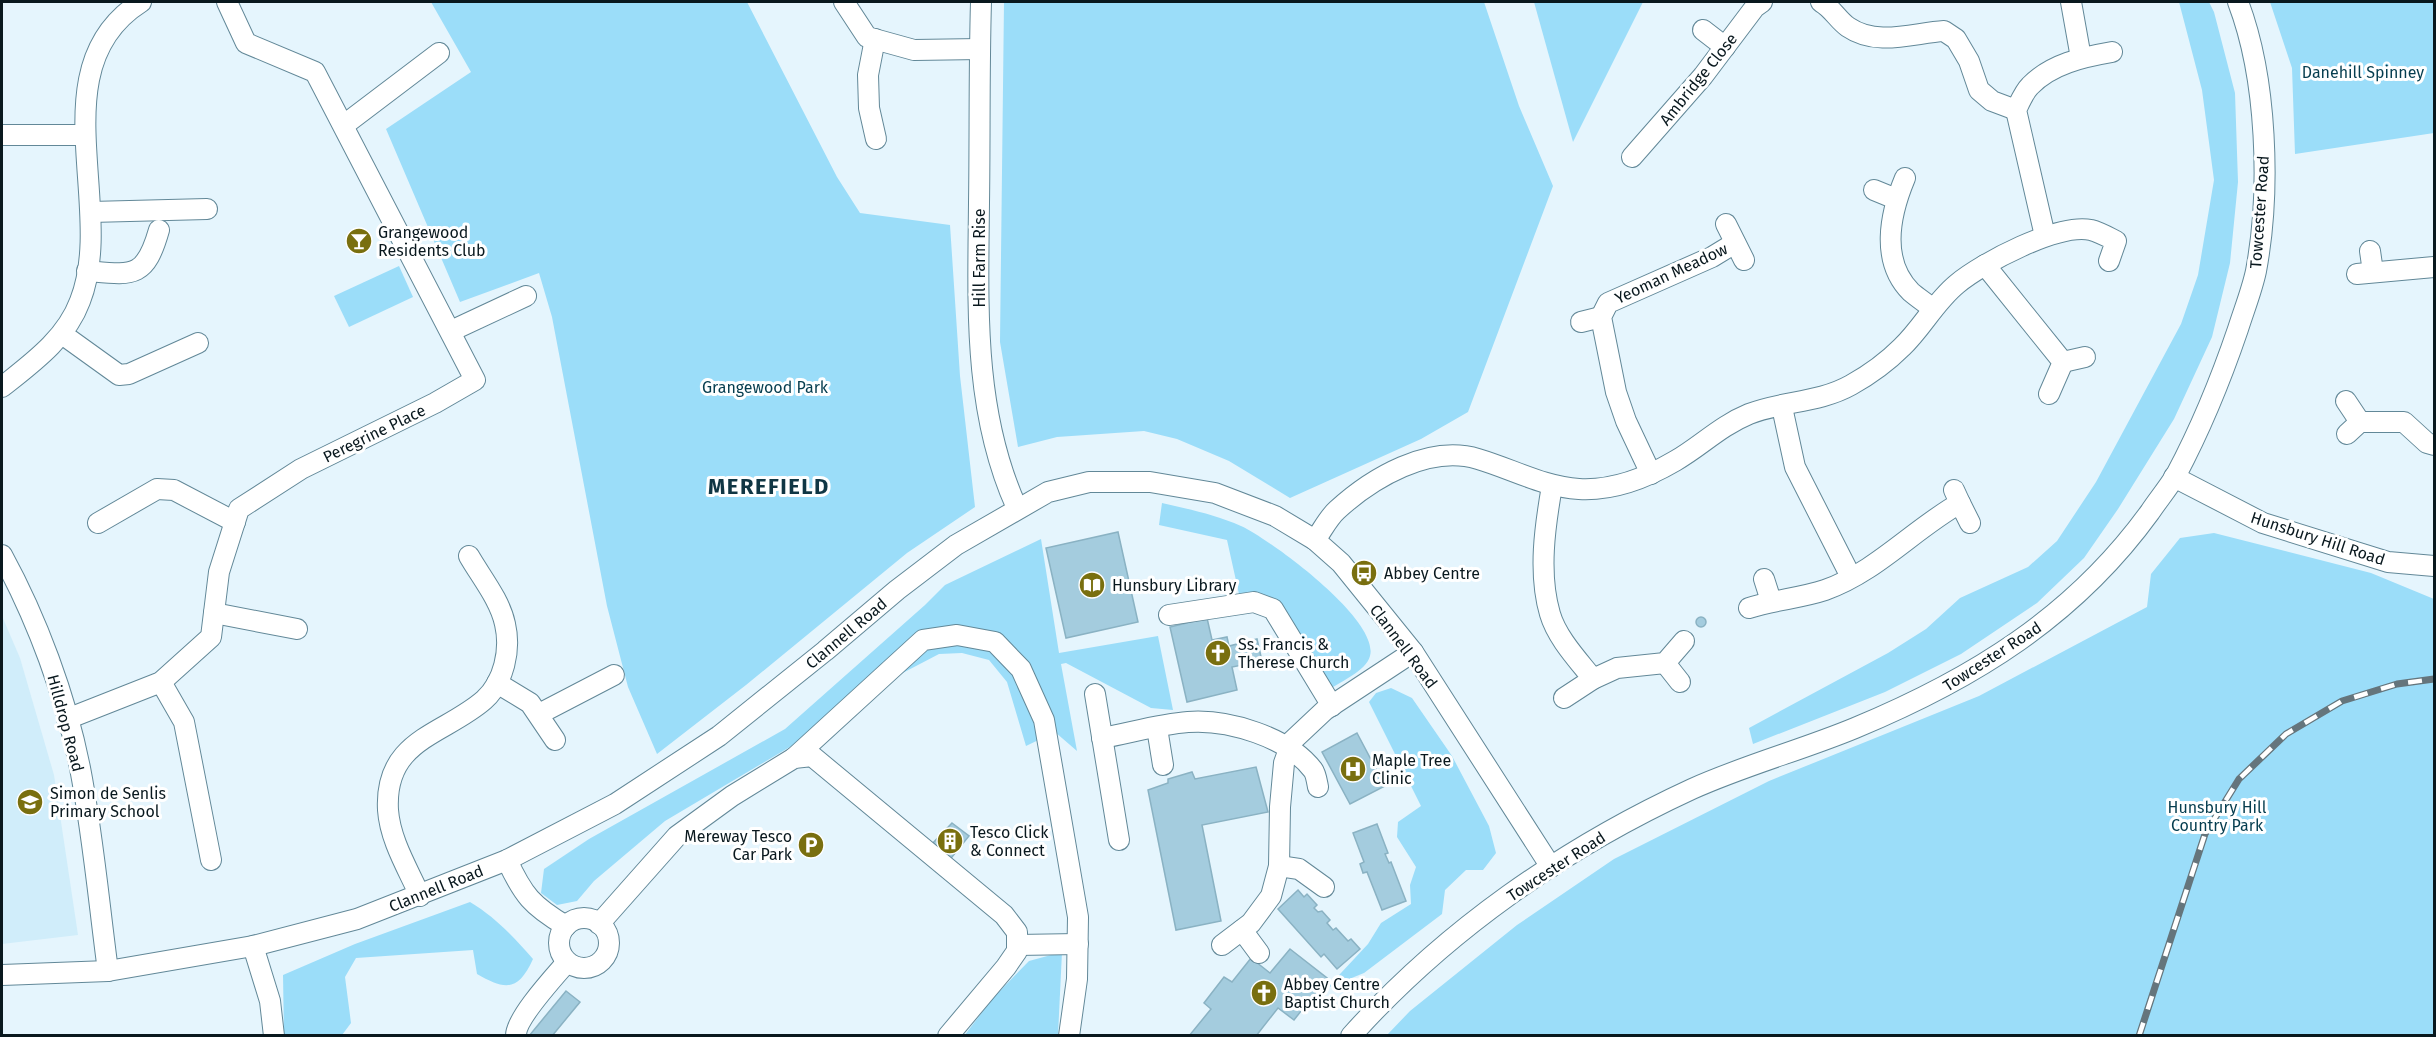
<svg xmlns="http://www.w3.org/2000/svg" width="2436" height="1037" font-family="'Fira Sans',sans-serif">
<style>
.built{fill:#d0edfa}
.green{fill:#9bddf9}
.building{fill:#a4ccde;stroke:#8ab2c3;stroke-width:1.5}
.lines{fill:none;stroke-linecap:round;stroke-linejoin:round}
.minor-casing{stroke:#628898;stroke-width:22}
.minor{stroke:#fff;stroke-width:20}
.rail-casing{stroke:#65757c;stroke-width:7}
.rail{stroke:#fff;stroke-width:4.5;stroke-dasharray:14;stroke-linecap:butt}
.labels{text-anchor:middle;stroke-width:6;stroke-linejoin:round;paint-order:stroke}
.park-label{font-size:16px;fill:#053d4f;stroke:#fff}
.street-label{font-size:16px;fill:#09181e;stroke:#fff}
.poi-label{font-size:16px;fill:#09181e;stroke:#fff;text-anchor:start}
.district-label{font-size:22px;font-weight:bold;letter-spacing:1.5px;fill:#103644;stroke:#fff}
</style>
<rect width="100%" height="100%" fill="#e5f5fd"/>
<polygon class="built" points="2,616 20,658 54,775 78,935 2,944"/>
<g class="green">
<polygon points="431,2 747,2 837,177 860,213 950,225 960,376 975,507 907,553 746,685 657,754 628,687 607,606 552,317 539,273 460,302 386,129 471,72"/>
<polygon points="1004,2 1484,2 1519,106 1553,186 1468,412 1421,439 1290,498 1229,461 1177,439 1144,431 1057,437 1018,447 1000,342"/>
<polygon points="1534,2 1643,2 1573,142"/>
<polygon points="2179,2 2209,2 2214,12 2235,93 2238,182 2230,263 2212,337 2174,419 2118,509 2084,558 2037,603 1961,654 1885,692 1753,744 1749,728 1888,653 1926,629 1960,598 2028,567 2057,541 2096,482 2181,324 2198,275 2214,180 2202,90"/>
<polygon points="2270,2 2434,2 2434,133 2295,154 2292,68"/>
<polygon points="399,266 413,297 349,327 334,296"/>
<path d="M 1162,503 C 1189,509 1216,515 1241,526 C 1271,540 1380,620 1370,656 C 1366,671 1341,681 1329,690 L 1255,595 L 1239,594 L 1227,540 L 1159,525 Z"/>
<polygon points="2214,533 2371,573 2434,599 2434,1035 1387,1035 1410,1011 1517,925 1614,859 1769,781 1979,696 2147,607 2151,574 2180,538"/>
<polygon points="1041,539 1059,653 1158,636 1173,710 1151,708 1066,663 1061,664 1077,751 1055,732 1026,746 1007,682 989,660 962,653 939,654 895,677 805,738 665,821 594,881 577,901 557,905 541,893 544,869 589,839 785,729 925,605 945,585"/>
<polygon points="1391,688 1412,698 1452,756 1489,826 1496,853 1483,870 1466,870 1445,890 1442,914 1364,973 1327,988 1368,944 1381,923 1411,904 1410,885 1416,867 1397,837 1398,822 1421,806 1369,702 1376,693"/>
<path d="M 470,902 C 495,917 514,937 533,959 C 518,992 505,990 477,974 L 473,950 L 356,958 L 345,977 L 351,1023 L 342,1035 L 284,1035 L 283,975 L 355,944 Z"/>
<polygon points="1062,952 1058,1035 964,1036 993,998 1029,961"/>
</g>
<g class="building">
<polygon points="1118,532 1138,622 1066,638 1046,548"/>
<circle cx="1701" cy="622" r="5"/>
<polygon points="1207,618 1212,640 1227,637 1229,646 1257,639 1262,661 1232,667 1237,690 1187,702 1170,627"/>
<polygon points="1357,733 1385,786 1350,804 1322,752"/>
<polygon points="1256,767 1268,812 1202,825 1221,921 1176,930 1148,790 1168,783 1168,779 1192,772 1195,779"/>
<polygon points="952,823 969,836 948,862 930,846"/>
<polygon points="1377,824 1388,853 1385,854 1389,863 1391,862 1406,901 1382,910 1367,872 1363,873 1360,864 1364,862 1353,833"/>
<polygon points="1298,890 1304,897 1307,894 1317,905 1314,908 1318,912 1322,911 1330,920 1327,923 1333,930 1336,928 1348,941 1351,939 1360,949 1337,969 1324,954 1321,957 1278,909"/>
<polygon points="1290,949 1327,978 1294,1020 1278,1008 1256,1036 1189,1036 1211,1009 1204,1003 1224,977 1232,982 1251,958 1270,973"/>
<polygon points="566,991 580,1002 552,1036 529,1036"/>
</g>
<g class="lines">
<defs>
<g id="minor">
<polyline points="844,2 867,37 914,50 980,49"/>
<path d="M 981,2 C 979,69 980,136 979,203 C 978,306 973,412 1017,508"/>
<path d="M 1821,2 C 1832,8 1838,20 1848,27 C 1877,47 1913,33 1944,31 L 1956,39 L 1969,61 L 1979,90 L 1992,101 L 2016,110"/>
<polyline points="2071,2 2081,58"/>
<polyline points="1703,30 1725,47"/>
<polyline points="875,39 868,75 869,108 876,139"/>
<polyline points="344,125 439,53"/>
<polyline points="2,135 85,135"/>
<polyline points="1632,157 1703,76 1755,7 1762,2"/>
<path d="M 1905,178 C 1890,214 1880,261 1911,292 C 1918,298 1926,303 1933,309"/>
<polyline points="1874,190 1896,199"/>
<polyline points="91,212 207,209"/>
<polyline points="1726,224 1744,260"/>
<path d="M 2045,236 L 2016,110 C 2020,102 2024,92 2030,86 C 2051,64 2083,57 2112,52"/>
<polyline points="2370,251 2373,272"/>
<polyline points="1985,265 2063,362 2049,394"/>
<path d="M 87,271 C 133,275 145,279 159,230"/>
<polyline points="2357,274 2434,267"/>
<polyline points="1581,322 1601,317"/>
<polyline points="451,331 526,296"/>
<polyline points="62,334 119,375 129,374 198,343"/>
<polyline points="2063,362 2085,357"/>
<path d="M 2,387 C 32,363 66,339 80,301 C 117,208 38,67 141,2"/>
<polyline points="2346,401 2360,422"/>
<polyline points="1782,407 1795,467 1851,577"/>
<polyline points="2347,434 2360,422 2404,422 2427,443 2434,445"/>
<polyline points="1651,474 1626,421 1616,392 1601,317 1608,303 1712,257 1735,243"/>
<polyline points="2174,477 2263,523 2388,562 2434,566"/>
<path d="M 1552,486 C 1545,526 1538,573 1550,614 C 1557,638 1578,660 1593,679"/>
<polyline points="1960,503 1970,523"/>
<polyline points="98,523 157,489 174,490 235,522"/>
<path d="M 1315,540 C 1322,531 1328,518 1337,510 C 1372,478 1429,444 1478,459 C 1512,469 1544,487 1579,489 C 1614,491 1646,478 1675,461 C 1701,446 1720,426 1749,414 C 1782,401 1819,403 1851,385 C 1869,375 1887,362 1902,347 C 1922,328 1935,302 1957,284 C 1982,263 2058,223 2091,230 C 2099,232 2108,237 2116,241 L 2109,261"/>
<path d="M 2,555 C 37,619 66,697 80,768 C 93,835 99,904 108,971"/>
<polyline points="1764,579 1771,601"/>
<path d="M 1749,608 C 1774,600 1801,598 1825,590 C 1876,572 1914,529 1960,503 L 1954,490"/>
<polyline points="214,613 297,629"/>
<polyline points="1169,615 1254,602 1273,609 1332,706"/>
<polyline points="1665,663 1680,682"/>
<polyline points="161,682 184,722 211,860"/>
<polyline points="497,683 530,703 555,740"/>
<polyline points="1095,694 1119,840"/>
<polyline points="1564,698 1593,679 1617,668 1665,663 1684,641"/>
<polyline points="539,714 614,675"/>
<polyline points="67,719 161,682 211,637 219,572 239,509 301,469 435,403 475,380 315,72 246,43 227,2"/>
<polyline points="1157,728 1163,765"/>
<path d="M 1102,738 C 1130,733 1160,724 1188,722 C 1228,719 1288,737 1313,770 C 1316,774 1317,782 1318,787"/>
<polyline points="794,758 923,640 957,635 995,642 1021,669 1044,720 1078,917 1077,979 1069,1036"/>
<path d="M 507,860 C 523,895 532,906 566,926"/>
<polyline points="1279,866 1299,869 1324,887"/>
<path d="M 420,896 C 408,869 390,840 388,810 C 384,739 444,735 484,700 C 504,682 511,650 505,624 C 500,600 481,577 469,556"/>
<circle cx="584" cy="943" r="25"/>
<polyline points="599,924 677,836 732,796 794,758 812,756 1004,915 1017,932 1017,951 1006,967 948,1036"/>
<polyline points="1242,930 1259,953"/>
<polyline points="1017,945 1078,944"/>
<polyline points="1222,945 1251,923 1271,896 1279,866 1280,807 1284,763 1292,741 1325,710 1413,652"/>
<polyline points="253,946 270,1001 274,1036"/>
<polyline points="2,975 108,971 253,946 357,919 507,860 615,804 719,736 825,651 897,590 956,545 1048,492 1089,482 1150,482 1215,493 1275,516 1315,540 1341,563 1413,652 1551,867"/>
<path d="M 516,1036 C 515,1019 555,976 567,962"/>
<path d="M 1351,1036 C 1445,931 1564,848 1692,789 C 1745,765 1802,750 1855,728 C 1973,679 2074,617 2150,512 C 2158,500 2168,488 2176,475 C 2201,428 2221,379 2238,329 C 2244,310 2252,290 2256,271 C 2271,190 2267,78 2238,2"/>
</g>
</defs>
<use href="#minor" class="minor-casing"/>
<use href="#minor" class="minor"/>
<defs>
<polyline id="rail" points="2139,1036 2205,834 2239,779 2286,734 2342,701 2397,684 2434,679"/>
</defs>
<use href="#rail" class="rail-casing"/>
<use href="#rail" class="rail"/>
</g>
<defs>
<symbol id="bar-disc" viewBox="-11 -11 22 22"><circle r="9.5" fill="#796f0f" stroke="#fff"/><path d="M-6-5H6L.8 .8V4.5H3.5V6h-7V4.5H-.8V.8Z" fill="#fff"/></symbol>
<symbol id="bus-disc" viewBox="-11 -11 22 22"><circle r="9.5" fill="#796f0f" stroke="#fff"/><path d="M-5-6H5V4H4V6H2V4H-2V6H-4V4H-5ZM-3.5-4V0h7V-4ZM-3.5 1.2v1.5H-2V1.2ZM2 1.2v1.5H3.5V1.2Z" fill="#fff"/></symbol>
<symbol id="library-disc" viewBox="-11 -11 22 22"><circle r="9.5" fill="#796f0f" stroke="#fff"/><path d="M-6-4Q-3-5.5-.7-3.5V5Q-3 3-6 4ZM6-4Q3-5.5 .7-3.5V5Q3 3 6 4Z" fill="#fff"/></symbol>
<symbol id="church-disc" viewBox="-11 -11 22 22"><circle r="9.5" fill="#796f0f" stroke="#fff"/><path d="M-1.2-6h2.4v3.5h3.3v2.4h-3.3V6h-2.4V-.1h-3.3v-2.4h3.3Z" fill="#fff"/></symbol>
<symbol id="hospital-disc" viewBox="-11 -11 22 22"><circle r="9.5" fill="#796f0f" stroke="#fff"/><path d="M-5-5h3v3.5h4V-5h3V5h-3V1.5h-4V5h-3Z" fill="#fff"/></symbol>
<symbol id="school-disc" viewBox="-11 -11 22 22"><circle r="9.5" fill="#796f0f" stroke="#fff"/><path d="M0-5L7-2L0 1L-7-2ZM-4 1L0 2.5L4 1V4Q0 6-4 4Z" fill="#fff"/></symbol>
<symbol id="building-disc" viewBox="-11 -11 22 22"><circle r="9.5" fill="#796f0f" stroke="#fff"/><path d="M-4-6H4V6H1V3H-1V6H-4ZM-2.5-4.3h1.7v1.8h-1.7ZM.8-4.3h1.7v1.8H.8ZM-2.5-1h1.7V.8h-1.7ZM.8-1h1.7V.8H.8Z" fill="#fff"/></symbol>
<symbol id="parking-disc" viewBox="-11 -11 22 22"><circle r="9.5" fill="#796f0f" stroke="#fff"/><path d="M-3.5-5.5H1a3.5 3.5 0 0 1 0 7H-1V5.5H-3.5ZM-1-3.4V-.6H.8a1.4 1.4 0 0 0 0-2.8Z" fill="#fff"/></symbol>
</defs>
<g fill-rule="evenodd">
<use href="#bar-disc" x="344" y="226" width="30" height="30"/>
<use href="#bus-disc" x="1349" y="558" width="30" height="30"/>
<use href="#library-disc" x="1077" y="570" width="30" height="30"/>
<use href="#church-disc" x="1203" y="638" width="30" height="30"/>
<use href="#hospital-disc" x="1338" y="754" width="30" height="30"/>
<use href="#school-disc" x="15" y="787" width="30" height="30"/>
<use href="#building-disc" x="935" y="826" width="30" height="30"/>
<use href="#parking-disc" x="796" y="830" width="30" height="30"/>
<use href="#church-disc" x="1249" y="978" width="30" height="30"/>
</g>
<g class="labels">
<g class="park-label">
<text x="2363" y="78">Danehill Spinney</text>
<text x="765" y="393">Grangewood Park</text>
<text x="2217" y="813">Hunsbury Hill<tspan x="2217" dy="18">Country Park</tspan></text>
</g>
<g class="street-label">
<text transform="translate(1698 79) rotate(-51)" y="6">Ambridge Close</text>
<text transform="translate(2259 212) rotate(-86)" y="6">Towcester Road</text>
<text transform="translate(979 258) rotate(-90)" y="6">Hill Farm Rise</text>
<text transform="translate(1671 273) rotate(-25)" y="6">Yeoman Meadow</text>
<text transform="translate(374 433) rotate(-26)" y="6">Peregrine Place</text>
<text transform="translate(2318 538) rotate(18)" y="6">Hunsbury Hill Road</text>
<text transform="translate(846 633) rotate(-40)" y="6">Clannell Road</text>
<text transform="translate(1404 646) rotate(53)" y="6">Clannell Road</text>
<text transform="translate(1992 656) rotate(-33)" y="6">Towcester Road</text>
<text transform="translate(66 723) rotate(75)" y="6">Hilldrop Road</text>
<text transform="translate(1556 866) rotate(-33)" y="6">Towcester Road</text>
<text transform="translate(436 888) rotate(-22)" y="6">Clannell Road</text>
</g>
<g class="poi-label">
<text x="378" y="238">Grangewood<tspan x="378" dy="18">Residents Club</tspan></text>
<text x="1384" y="579">Abbey Centre</text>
<text x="1112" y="591">Hunsbury Library</text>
<text x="1238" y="650">Ss. Francis &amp;<tspan x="1238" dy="18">Therese Church</tspan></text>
<text x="1372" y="766">Maple Tree<tspan x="1372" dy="18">Clinic</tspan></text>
<text x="50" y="799">Simon de Senlis<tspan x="50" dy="18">Primary School</tspan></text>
<text x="970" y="838">Tesco Click<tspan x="970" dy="18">&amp; Connect</tspan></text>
<text x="792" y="842" text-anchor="end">Mereway Tesco<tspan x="792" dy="18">Car Park</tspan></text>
<text x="1284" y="990">Abbey Centre<tspan x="1284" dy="18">Baptist Church</tspan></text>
</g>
<g class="district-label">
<text x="769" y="494">MEREFIELD</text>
</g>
</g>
<rect width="2436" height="1037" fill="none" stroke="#09181e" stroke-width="6"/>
</svg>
